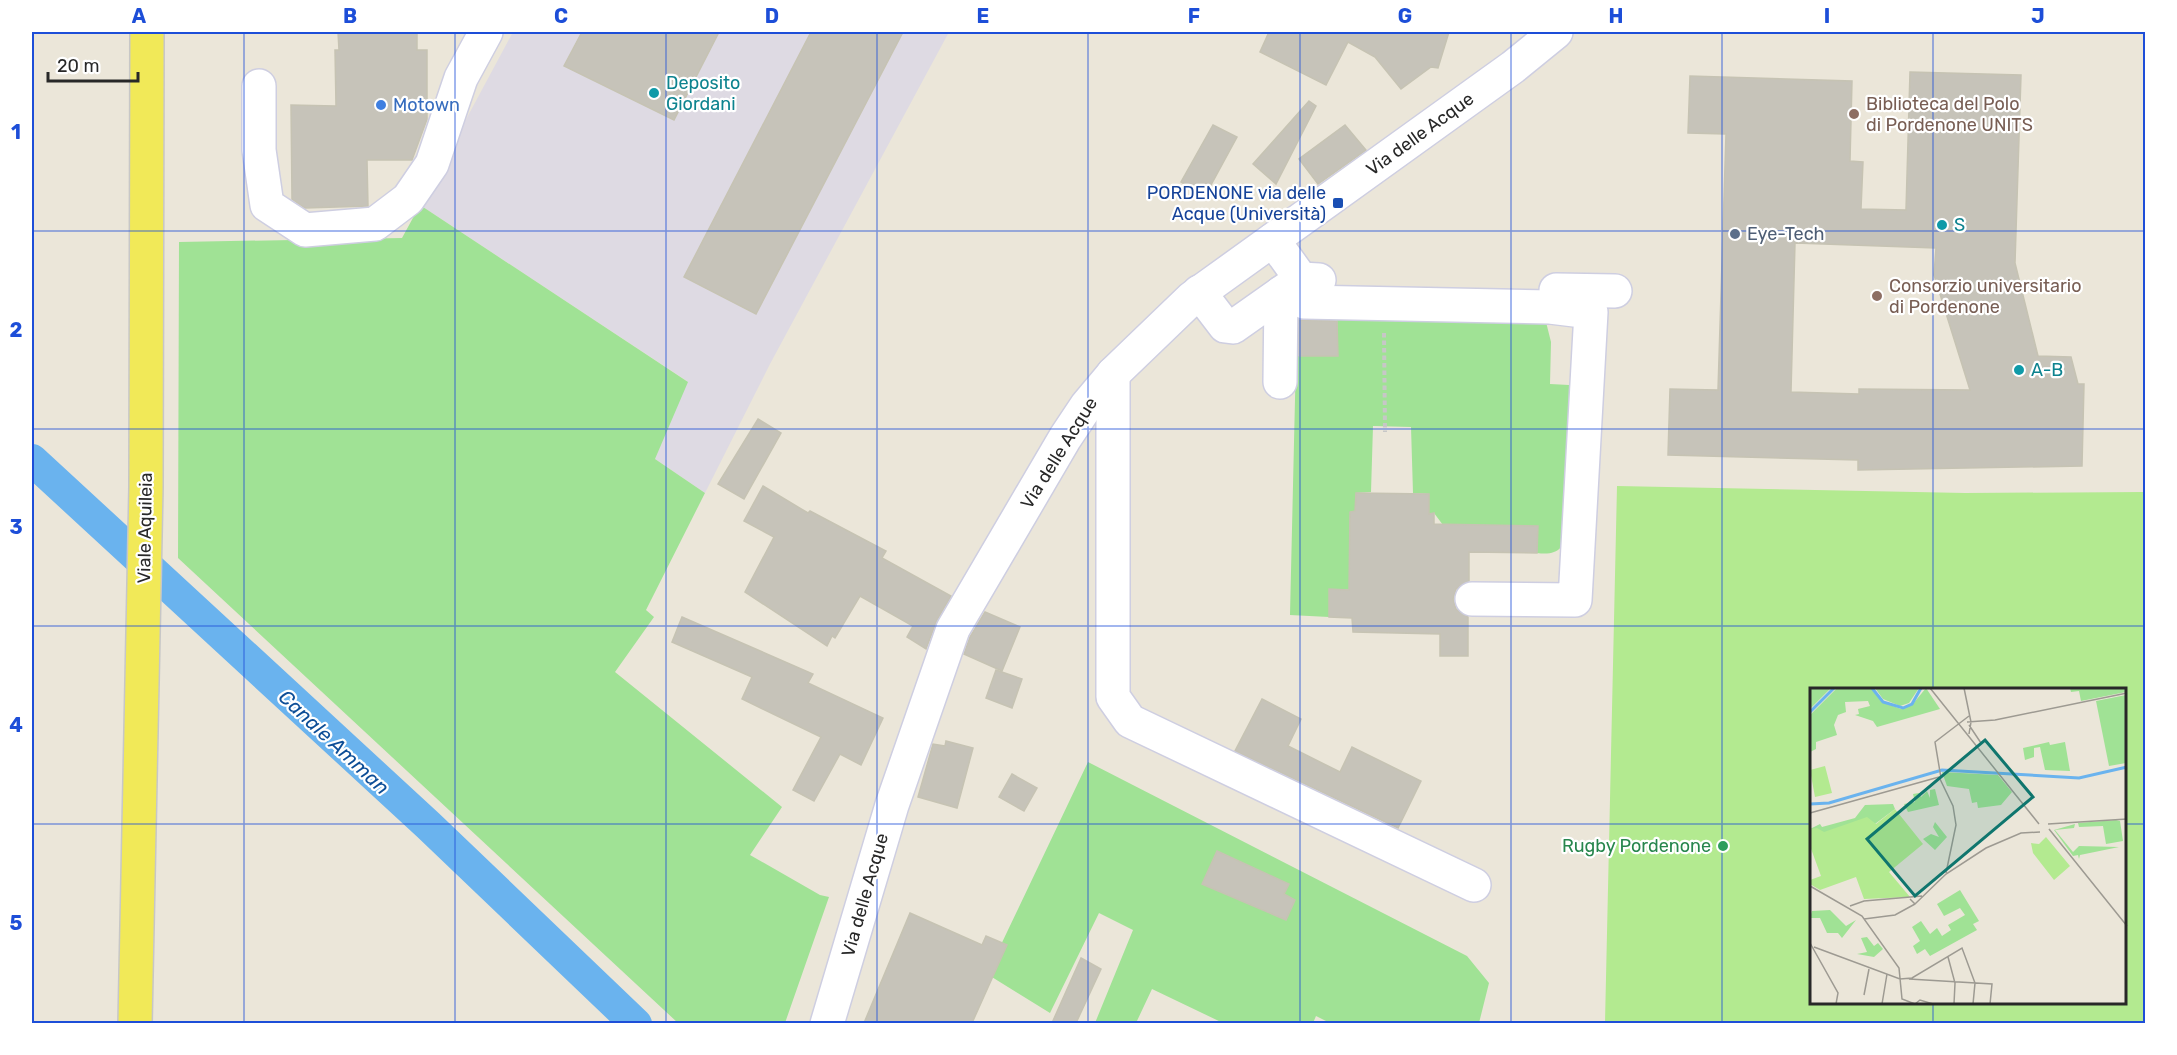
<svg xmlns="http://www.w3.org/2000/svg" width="2177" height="1055" font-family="Rubik,sans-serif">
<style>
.industrial{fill:#dedae3}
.green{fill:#a0e295}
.pitch{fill:#b3ea90;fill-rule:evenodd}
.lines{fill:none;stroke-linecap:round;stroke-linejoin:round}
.canal{stroke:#6ab3ee;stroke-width:32}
.building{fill:#c6c3b9;stroke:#c6c3b3;stroke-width:1.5;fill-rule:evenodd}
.minor-casing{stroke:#cecee1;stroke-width:36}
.major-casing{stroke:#c7c7c7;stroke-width:36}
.path{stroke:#c7c7c7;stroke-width:4;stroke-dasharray:4.5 3;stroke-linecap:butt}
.minor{stroke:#fff;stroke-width:33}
.major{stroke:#f1e958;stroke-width:33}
.grid{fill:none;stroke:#1d4ed8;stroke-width:1.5;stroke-opacity:0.55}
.culture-dot{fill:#0f9aa8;stroke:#fff;stroke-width:2}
.shop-dot{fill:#3f7fe0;stroke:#fff;stroke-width:2}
.education-dot{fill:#8d6e63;stroke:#fff;stroke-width:2}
.transit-dot{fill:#1a4fb4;stroke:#fff;stroke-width:2}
.service-dot{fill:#5c6f8a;stroke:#fff;stroke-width:2}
.leisure-dot{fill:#2e9e5b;stroke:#fff;stroke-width:2}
.labels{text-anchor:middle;stroke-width:4.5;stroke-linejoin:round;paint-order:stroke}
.culture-label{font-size:18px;fill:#0d838f;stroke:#fff;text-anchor:start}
.education-label{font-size:18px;fill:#785e54;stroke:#fff;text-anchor:start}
.shop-label{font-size:18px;fill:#366cbe;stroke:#fff;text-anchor:start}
.street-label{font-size:18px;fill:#282828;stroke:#fff}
.transit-label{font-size:18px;fill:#164399;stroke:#fff;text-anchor:end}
.service-label{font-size:18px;fill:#4e5e75;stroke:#fff;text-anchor:start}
.leisure-label{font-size:18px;fill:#27864d;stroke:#fff;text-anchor:end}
.water-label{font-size:20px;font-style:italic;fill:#0d4e97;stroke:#fff}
.inset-river{fill:none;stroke:#6ab3ee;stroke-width:3}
.inset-road{fill:none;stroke:#9d9a92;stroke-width:1.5}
.view{fill:#0f766e;fill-opacity:0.15;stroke:#0f766e;stroke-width:3}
.inset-edge{fill:none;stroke:#282828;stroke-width:3}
.neatline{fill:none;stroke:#1d4ed8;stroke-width:2}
.grid-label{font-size:20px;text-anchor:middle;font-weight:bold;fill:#1d4ed8}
</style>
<rect width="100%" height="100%" fill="#ebe6d9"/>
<polygon class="industrial" points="513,32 949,32 770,364 705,493 655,459 687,381 420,205"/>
<g class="green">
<polygon points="420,205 688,382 655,459 705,493 646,610 654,617 615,672 782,807 750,855 820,895 829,897 785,1023 678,1023 178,558 179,242 402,238"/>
<path d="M 1337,314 L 1546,322 L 1551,342 L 1550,384 L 1569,385 L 1568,529 C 1565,548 1557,556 1537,553 L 1538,527 L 1443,525 L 1434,513 L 1429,514 L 1429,494 L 1413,493 L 1411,427 L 1373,426 L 1371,492 L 1356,493 L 1355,511 L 1350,512 L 1349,572 L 1358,590 L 1329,589 L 1329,617 L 1290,615 L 1296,356 L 1338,356 Z"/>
<polygon points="1088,762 1467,956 1489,983 1479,1023 1330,1023 1316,1016 1313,1023 1223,1023 1152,989 1136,1023 1095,1023 1133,930 1099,913 1050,1013 987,974"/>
</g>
<path class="pitch" d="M 1617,486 L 1965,493 L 2145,492 L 2145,1023 L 1605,1023 ZM 1811,689 L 2124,689 L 2124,1002 L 1811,1002 Z"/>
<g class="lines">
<polyline class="canal" points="32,460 428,825 636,1024"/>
</g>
<g class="building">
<polygon points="338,32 417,32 417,50 427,50 427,119 412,160 367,160 368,206 305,208 292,199 291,105 336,106 335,50 339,50"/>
<polygon points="582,32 719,32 674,120 564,66"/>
<polygon points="811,32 903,32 756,314 684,277"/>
<polygon points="1269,32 1449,32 1438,68 1431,67 1401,89 1375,57 1348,42 1326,85 1260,52"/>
<path d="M 1910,72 L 2021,75 L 2015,263 L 2038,356 L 2071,357 L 2078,384 L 2084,384 L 2082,466 L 1858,470 L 1858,460 L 1668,455 L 1670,389 L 1718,390 L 1726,134 L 1688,133 L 1690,76 L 1852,81 L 1850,161 L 1863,162 L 1861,209 L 1906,210 ZM 1795,243 L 1936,248 L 1934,275 L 1970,390 L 1859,389 L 1859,394 L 1791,392 Z"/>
<polygon points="1309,101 1316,106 1276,184 1253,164"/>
<polygon points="1213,125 1237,137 1205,196 1181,182"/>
<polygon points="1345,125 1366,150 1318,184 1299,159"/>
<polygon points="1299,320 1337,321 1338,356 1299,356"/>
<polygon points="758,419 781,433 744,499 718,484"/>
<polygon points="763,486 808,513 810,511 886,551 882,558 951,596 937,620 926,649 907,637 913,626 860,596 835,638 832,636 827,646 745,592 774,537 744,521"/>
<polygon points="1356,493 1429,494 1429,514 1434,513 1434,524 1538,526 1537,553 1469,552 1469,581 1456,589 1453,599 1456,609 1468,617 1468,656 1440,656 1440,634 1353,632 1352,618 1329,617 1329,589 1349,590 1350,512 1355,511"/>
<polygon points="985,612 1020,627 1002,671 964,654 970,637"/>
<polygon points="682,617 813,674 808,683 883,718 861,765 840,754 814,801 793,790 821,737 742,699 752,677 672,642"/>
<polygon points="996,670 1022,679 1012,708 986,698"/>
<polygon points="1262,699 1301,719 1288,746 1340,772 1352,747 1421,781 1398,828 1235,751"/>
<polygon points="946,741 973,748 957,808 918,797 933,744 945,746"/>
<polygon points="1012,774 1037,788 1024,811 999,797"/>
<polygon points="1217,851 1289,884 1284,894 1295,900 1286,920 1202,884"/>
<polygon points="910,913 982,945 986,936 1007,945 972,1023 864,1023"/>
<polygon points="1081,958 1101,969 1076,1023 1052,1023"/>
</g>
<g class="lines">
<defs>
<g id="minor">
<polyline points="259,86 259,150 267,205 305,230 375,224 408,199 432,164 461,78 486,32"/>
<polyline points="1273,240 1301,279 1304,302 1550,307 1591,312 1575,600 1472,599"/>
<polyline points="1556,290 1615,291"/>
<polyline points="1199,292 1225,326 1233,327 1301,279 1319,280"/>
<polyline points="1113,374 1113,697 1130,721 1474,885"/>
<polyline points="1280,382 1281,293"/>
<polyline points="827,1024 892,805 953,629 1065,438 1087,405 1113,374 1192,298 1513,67 1556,32"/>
</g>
<polyline id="major" points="135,1024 146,487 147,32"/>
</defs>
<use href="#minor" class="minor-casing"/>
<use href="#major" class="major-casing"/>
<polyline class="path" points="1384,333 1385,432"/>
<use href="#minor" class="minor"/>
<use href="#major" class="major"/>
</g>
<path class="grid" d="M 244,32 L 244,1024M 455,32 L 455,1024M 666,32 L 666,1024M 877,32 L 877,1024M 1088,32 L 1088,1024M 1300,32 L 1300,1024M 1511,32 L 1511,1024M 1722,32 L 1722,1024M 1933,32 L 1933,689M 32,231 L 2146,231M 32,429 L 2146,429M 32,626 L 2146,626M 32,824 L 1811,824M 2124,824 L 2146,824M 1933,1002 L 1933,1024"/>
<g class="culture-dot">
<circle cx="654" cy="93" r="6"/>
<circle cx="1942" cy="225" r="6"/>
<circle cx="2019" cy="370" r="6"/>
</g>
<circle class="shop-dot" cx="381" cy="105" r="6"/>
<g class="education-dot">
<circle cx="1854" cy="114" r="6"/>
<circle cx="1877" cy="296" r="6"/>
</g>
<rect class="transit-dot" x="1332" y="197" width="12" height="12" rx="3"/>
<circle class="service-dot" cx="1735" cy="234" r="6"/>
<circle class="leisure-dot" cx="1723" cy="846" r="6"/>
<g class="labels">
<g class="culture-label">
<text x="666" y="89">Deposito<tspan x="666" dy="21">Giordani</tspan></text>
<text x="1954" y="231">S</text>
<text x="2031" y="376">A-B</text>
</g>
<g class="education-label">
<text x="1866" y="110">Biblioteca del Polo<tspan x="1866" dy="21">di Pordenone UNITS</tspan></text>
<text x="1889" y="292">Consorzio universitario<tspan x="1889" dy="21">di Pordenone</tspan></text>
</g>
<g class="shop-label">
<text x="393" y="111">Motown</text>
</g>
<g class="street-label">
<text transform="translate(1420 134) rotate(-36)" y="6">Via delle Acque</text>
<text transform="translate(1059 453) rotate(-58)" y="6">Via delle Acque</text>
<text transform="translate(145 528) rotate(-89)" y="6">Viale Aquileia</text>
<text transform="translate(865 895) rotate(-74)" y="6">Via delle Acque</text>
</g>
<g class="transit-label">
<text x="1326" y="199">PORDENONE via delle<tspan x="1326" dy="21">Acque (Università)</tspan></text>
</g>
<g class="service-label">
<text x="1747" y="240">Eye-Tech</text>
</g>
<g class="leisure-label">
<text x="1711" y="852">Rugby Pordenone</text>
</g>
<g class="water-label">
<text transform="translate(334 742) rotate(43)" y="7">Canale Amman</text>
</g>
</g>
<g transform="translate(1810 688)">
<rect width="316" height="316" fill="#ebe6d9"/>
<path d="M 0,0 L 21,0 L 0,21 ZM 27,0 L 61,0 L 72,14 L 91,21 L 102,17 L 116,0 L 130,21 L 67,39 L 63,33 L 45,27 L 49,26 L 48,21 L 60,18 L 58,13 L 35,14 L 36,24 L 28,27 L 24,37 L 27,47 L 6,54 L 6,61 L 0,64 L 0,27 ZM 65,0 L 109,0 L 99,15 L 90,18 L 73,11 ZM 260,0 L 316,0 L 316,4 L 271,13 L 269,3 L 261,4 ZM 316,7 L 316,75 L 299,78 L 286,13 ZM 239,54 L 240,57 L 255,54 L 260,83 L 235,82 L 230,59 L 224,60 L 224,69 L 215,72 L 213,60 ZM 132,84 L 188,87 L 202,104 L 191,117 L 168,120 L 167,114 L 162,115 L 159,101 L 137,98 ZM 125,101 L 129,117 L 98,124 L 94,116 L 105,114 L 103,106 L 109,105 L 111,109 L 117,103 L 120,110 L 120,102 ZM 83,116 L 85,121 L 65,136 L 57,130 L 14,145 L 0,141 L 10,136 L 12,139 L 45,130 L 55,117 ZM 306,132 L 310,133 L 313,153 L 296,156 L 293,138 L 269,139 L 268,135 ZM 125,134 L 137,149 L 125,162 L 113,151 L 121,146 L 129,149 L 123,139 ZM 265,136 L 264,140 L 245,142 L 263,164 L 269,158 L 309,159 L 270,167 L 269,171 L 268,167 L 263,168 L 244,142 ZM 150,202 L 169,233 L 163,236 L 167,242 L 120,268 L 115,261 L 107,266 L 103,258 L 110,253 L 102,239 L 111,233 L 120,246 L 127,240 L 132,248 L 141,242 L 138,237 L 155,227 L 150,220 L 134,228 L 127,216 ZM 20,222 L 36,238 L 46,232 L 32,250 L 28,245 L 17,245 L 10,230 L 0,230 L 2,223 ZM 57,249 L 64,258 L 68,255 L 73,261 L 64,269 L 47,266 L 57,264 L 51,250 Z" fill="#a0e295"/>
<path d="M 15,78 L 22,105 L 5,109 L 0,82 ZM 85,121 L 113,156 L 79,184 L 100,209 L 54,211 L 46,189 L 10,202 L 0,196 L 0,192 L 11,188 L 0,158 L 0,141 L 7,140 L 14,144 L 57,129 L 66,136 ZM 236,149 L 260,178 L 244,192 L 223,165 L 221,155 L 229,156 Z" fill="#b3ea90"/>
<path class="inset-river" d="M 62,0 L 73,14 L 93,20 L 102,16 L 111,0M 0,24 L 24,0M 0,116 L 19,115 L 132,82 L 269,90 L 317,79"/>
<path class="inset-road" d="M 120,0 L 229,136M 154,0 L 161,34 L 159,46M 157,34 L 185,32 L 317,5M 159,37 L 171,55M 129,89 L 143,118 L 146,137 L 136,185M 131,90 L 125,54 L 159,28M 0,125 L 129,89M 238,136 L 317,131M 239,141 L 317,238M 0,198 L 52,228 L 89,280 L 92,311 L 105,316M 100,211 L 105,216 L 136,186 L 176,160 L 211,145 L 230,144M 40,218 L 54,213 L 112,208M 54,231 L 85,227 L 105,216M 0,255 L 28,305 L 26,316M 4,259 L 90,291 L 102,290 L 152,260 L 165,295 L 163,316M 138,269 L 145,295 L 144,316M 99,291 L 182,296 L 180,316M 54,307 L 59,281M 72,316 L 77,286M 105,316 L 110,312 L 123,316"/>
<path class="view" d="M 175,52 L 223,109 L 105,208 L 57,151 Z"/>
<rect width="316" height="316" class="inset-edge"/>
</g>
<rect width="2177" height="1055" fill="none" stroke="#ffffff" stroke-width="66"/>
<path d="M48 72v9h90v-9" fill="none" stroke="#282828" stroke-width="3"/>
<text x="57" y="72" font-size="18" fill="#282828" stroke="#ffffff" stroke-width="4.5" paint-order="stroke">20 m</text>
<rect x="33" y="33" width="2111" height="989" class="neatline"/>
<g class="grid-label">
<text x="139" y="23">A</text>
<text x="350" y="23">B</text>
<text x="561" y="23">C</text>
<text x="772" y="23">D</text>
<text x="983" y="23">E</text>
<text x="1194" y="23">F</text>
<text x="1405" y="23">G</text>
<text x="1616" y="23">H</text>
<text x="1827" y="23">I</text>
<text x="2038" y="23">J</text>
<text x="16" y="139">1</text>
<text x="16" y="337">2</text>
<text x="16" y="534">3</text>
<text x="16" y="732">4</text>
<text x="16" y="930">5</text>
</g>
</svg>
